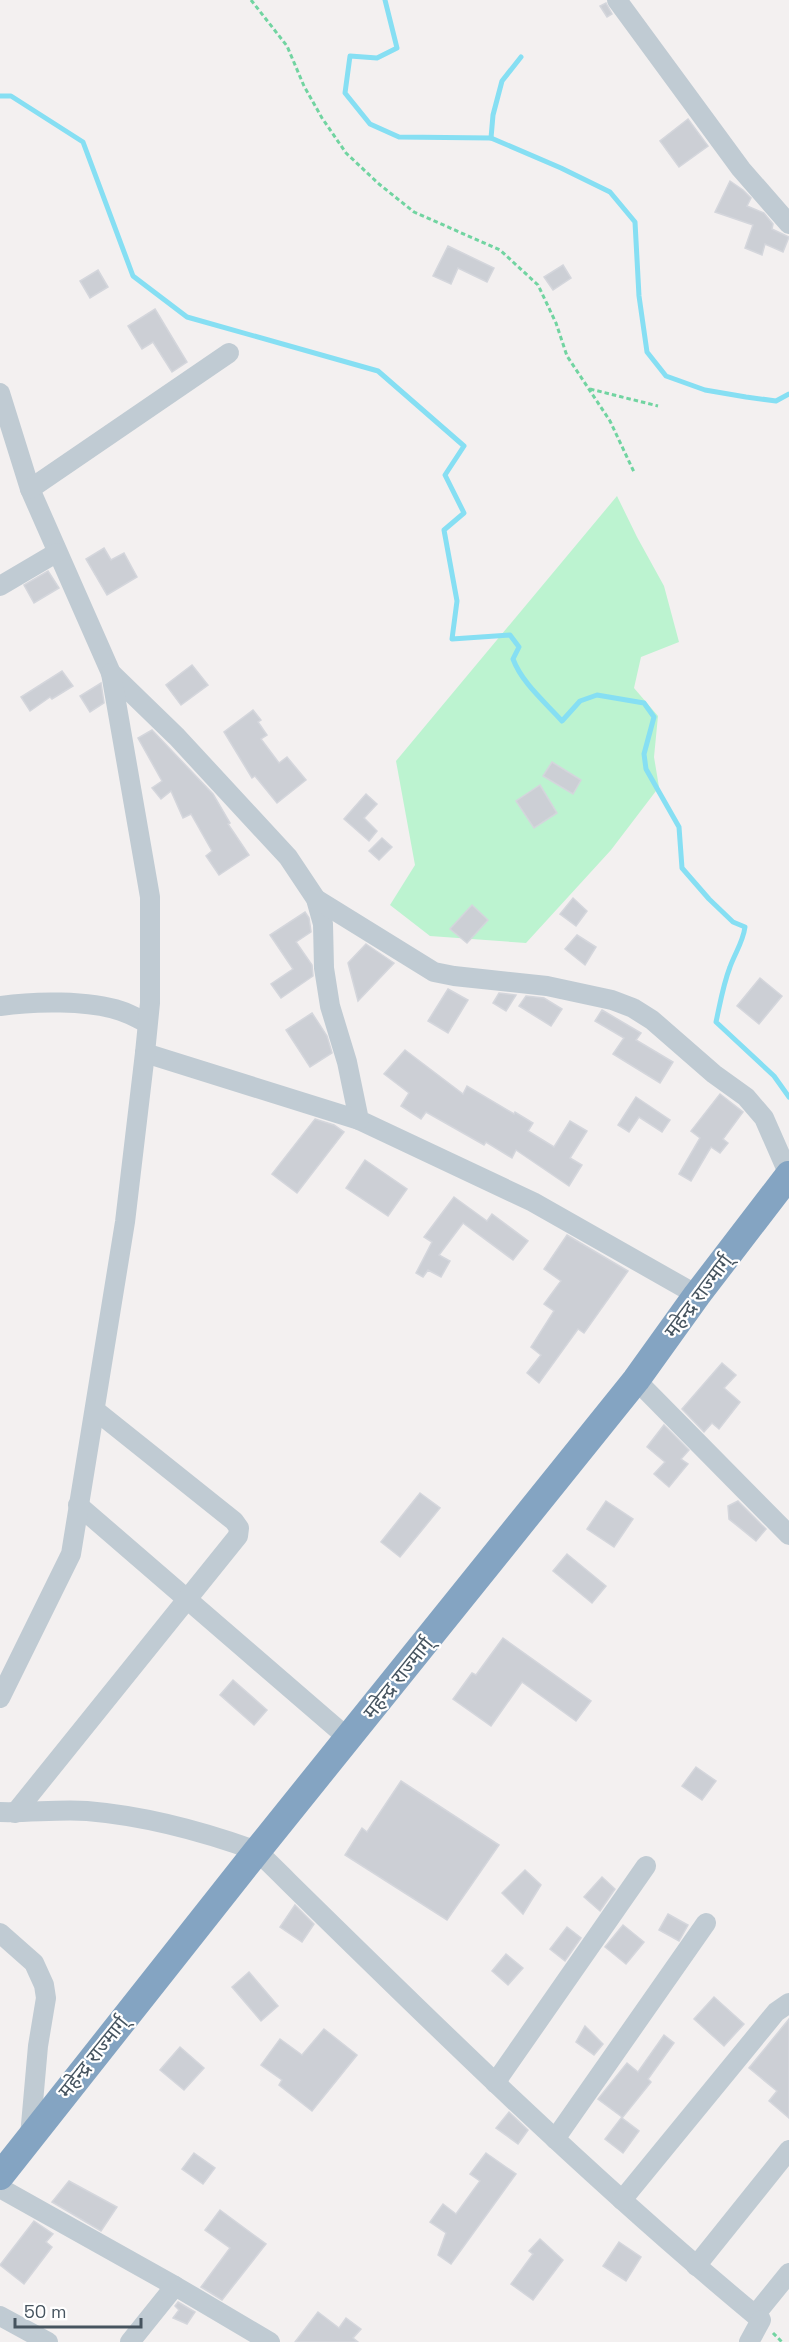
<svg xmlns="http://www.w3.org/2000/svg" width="789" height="2342" font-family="'Space Grotesk','Noto Sans Devanagari',sans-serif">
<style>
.green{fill:#bcf3d0}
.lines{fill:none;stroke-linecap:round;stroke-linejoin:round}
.stream{stroke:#86dff3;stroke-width:5}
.building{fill:#cccfd5;stroke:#d4d6dc;stroke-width:1.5}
.path{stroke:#71d4a1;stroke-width:3;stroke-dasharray:4.5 3;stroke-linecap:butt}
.minor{stroke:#c0cbd3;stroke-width:20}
.highway{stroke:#84a4c2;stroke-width:28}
.labels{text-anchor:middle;stroke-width:4.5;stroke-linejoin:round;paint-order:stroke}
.street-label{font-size:20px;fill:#46545f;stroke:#fff}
</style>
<rect width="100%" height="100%" fill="#f3f0f0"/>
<polygon class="green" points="617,496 637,537 664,586 679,642 641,657 634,688 658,716 654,757 659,787 611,850 526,943 430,936 390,905 415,865 396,761"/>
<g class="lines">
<g class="stream">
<polyline points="385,0 397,48 377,58 350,56 345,93 370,124 399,137 491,138 561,168 610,192 635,222 639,296 647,352 666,376 705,390 746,397 776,401 789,394"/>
<path d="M 0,96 L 11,96 L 83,142 L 133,276 L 187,317 L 378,371 L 464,446 L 445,475 L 464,513 L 444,530 L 457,601 L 452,639 L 510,635 L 519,647 L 513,659 C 522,683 545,702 562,721 L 580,701 L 597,695 L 644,703 L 654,717 L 644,754 L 646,769 L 679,827 L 682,868 L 709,899 L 733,922 L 745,927 C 743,942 735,953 730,967 C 723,985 720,1004 716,1022 L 774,1076 L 789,1097"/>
<polyline points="491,138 493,115 502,81 521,57"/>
</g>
</g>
<g class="building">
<polygon points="606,3 612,14 607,17 600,6"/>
<polygon points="688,119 708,146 679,167 660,141"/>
<polygon points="730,181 743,190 751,198 747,206 764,213 773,224 772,229 789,237 783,252 765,244 762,255 745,248 753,225 715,212"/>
<polygon points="448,246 494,268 487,282 458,268 451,284 433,276"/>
<polygon points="563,265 571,278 553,290 544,277"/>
<polygon points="98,270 108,287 90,298 80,281"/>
<polygon points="155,309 187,362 172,372 153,342 142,349 128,326"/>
<polygon points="104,548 111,560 124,553 137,577 107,595 86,559"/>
<polygon points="48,571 59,588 34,603 24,585"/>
<polygon points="192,665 208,685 181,705 166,685"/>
<polygon points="62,671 73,686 52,699 50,697 30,711 21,697"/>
<polygon points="101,683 104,703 90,712 80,696"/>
<polygon points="253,710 261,720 258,722 267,735 261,739 279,763 287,757 306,780 277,803 255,776 252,778 224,732"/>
<polygon points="152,730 213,794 230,823 228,824 249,855 219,875 206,856 212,851 191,814 183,818 171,791 161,799 152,788 162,781 138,738"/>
<polygon points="552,762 581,780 573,794 543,776"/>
<polygon points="540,785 557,813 534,828 516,801"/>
<polygon points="366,794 377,804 364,818 377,831 369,841 344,819"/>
<polygon points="382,838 392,847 379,860 369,851"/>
<polygon points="573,898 587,911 576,926 560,914"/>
<polygon points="472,905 488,920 467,943 450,929"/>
<polygon points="305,912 309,918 311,932 296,942 312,965 313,976 281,998 271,984 293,969 270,935"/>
<polygon points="577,935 596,947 585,965 565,949"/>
<polygon points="366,944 394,963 358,1001 348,963"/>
<polygon points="760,978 782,996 759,1024 737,1006"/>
<polygon points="448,989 468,1000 448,1033 428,1021"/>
<polygon points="499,993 516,995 506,1011 493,1003"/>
<polygon points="526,996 544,998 562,1009 551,1026 519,1006"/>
<polygon points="602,1010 641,1033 636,1040 673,1062 660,1083 613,1054 624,1038 595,1021"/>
<polygon points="312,1013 327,1036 332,1053 310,1067 286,1030"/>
<polygon points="405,1050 463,1094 467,1086 514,1114 515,1112 533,1123 528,1131 554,1147 570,1121 587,1131 570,1158 582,1165 569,1186 516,1150 512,1158 486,1142 484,1145 426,1112 421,1119 401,1106 409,1093 384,1074"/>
<polygon points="720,1094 743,1112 723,1139 728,1143 720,1153 711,1147 691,1181 679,1174 700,1138 691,1131"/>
<polygon points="636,1097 670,1120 662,1132 639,1117 629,1132 618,1125"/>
<polygon points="315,1119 334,1125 344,1132 297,1193 272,1174"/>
<polygon points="365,1160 407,1189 388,1216 346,1188"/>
<polygon points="454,1197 487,1221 492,1214 528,1241 513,1260 463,1223 439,1255 450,1261 441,1277 428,1270 423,1277 416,1273 432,1242 424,1237"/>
<polygon points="567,1235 628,1271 584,1333 578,1329 539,1383 527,1373 541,1355 531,1347 554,1311 544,1304 561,1281 544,1269"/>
<polygon points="722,1363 736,1375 724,1388 740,1402 719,1429 712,1423 704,1432 682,1409"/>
<polygon points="664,1425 689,1450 681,1459 688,1464 669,1487 654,1474 665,1462 647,1447"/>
<polygon points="420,1493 440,1508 400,1557 381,1542"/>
<polygon points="606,1501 633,1519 614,1547 587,1529"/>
<polygon points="738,1501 766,1529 756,1541 729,1519 728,1506"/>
<polygon points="567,1554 606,1586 592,1603 553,1571"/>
<polygon points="503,1638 591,1701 576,1721 522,1682 491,1726 453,1699 472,1673 476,1675"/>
<polygon points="233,1680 267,1710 254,1725 220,1695"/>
<polygon points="696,1767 716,1781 702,1800 682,1786"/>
<polygon points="401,1781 499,1845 447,1920 345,1855 362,1828 367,1832"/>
<polygon points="525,1870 541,1885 523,1914 502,1893"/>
<polygon points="602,1877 615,1889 600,1911 584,1897"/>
<polygon points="295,1905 314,1924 302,1942 280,1927"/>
<polygon points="668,1914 688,1925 679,1941 659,1930"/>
<polygon points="623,1925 644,1942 626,1964 605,1947"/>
<polygon points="567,1927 581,1938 565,1961 550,1949"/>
<polygon points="506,1954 523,1968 508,1985 492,1971"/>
<polygon points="249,1972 278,2006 261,2021 232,1987"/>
<polygon points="714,1997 744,2024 724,2046 694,2019"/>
<polygon points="789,2019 789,2118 769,2101 777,2091 749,2068"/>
<polygon points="585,2026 603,2044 594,2055 576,2042"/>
<polygon points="324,2029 357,2055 312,2111 279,2085 282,2080 261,2065 280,2039 302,2055"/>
<polygon points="664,2035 674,2043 648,2079 651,2082 622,2118 639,2131 623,2153 605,2139 622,2117 598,2099 627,2063 638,2072"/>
<polygon points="180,2047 204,2068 184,2090 160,2070"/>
<polygon points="509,2112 528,2130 518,2144 496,2128"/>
<polygon points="194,2153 215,2168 203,2184 182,2169"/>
<polygon points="486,2153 516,2174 451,2264 438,2255 446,2233 430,2222 443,2204 456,2214 480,2181 470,2174"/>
<polygon points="69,2181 117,2207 101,2231 52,2202"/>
<polygon points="220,2210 266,2244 222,2300 201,2287 230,2248 205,2230"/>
<polygon points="34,2221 53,2234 46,2242 52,2247 24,2284 0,2265"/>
<polygon points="540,2239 563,2260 533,2300 511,2284 533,2254 529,2251"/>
<polygon points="619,2242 641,2257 626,2281 603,2266"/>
<polygon points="178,2302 195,2312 187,2324 173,2318 179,2310 175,2306"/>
<polygon points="318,2312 339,2328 346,2318 361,2329 353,2338 358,2342 295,2342"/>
</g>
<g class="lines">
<g class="path">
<polyline points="251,0 287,46 304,86 322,118 346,153 379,184 414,212 500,250 538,285 556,323 567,356 610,421 634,472"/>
<polyline points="590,389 658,406"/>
<polyline points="773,2333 782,2342"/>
</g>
<g class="minor">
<polyline points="617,0 741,169 789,224"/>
<polyline points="0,393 30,489 111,673 177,737 288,857 316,899 323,924 324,968 330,1006 347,1062 359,1120 533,1202 697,1295"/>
<polyline points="30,489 229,353"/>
<polyline points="0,586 56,553"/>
<polyline points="316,899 434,972 454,976 547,986 612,1000 633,1008 652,1020 714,1074 746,1097 764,1118 789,1175"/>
<path d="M 0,1006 C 33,1001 89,1000 121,1011 C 130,1014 139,1019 147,1023"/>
<polyline points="145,1053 359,1120"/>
<polyline points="636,1380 789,1535"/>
<polyline points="78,1505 349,1739"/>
<polyline points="0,1698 71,1554 125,1222 145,1053 150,1003 150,897 111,673"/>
<path d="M 0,1812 C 29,1813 59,1809 87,1811 C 146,1816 202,1831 257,1851 C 419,2010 580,2170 755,2315 L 789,2273"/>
<polyline points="15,1813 238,1536 239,1528 234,1521 95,1410"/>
<polyline points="0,1933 34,1963 44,1985 46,1998 38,2046 30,2136"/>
<polyline points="495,2083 646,1866"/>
<polyline points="555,2139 706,1923"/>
<polyline points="0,2188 175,2286 270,2342"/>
<polyline points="622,2200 776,2012 789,2003"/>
<polyline points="696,2266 789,2150"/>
<polyline points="0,2316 48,2342"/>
<polyline points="130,2342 175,2286"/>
<polyline points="749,2342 761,2320"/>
</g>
<polyline class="highway" points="0,2176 257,1851 636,1380 697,1295 789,1175"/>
</g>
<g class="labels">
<g class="street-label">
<text transform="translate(698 1296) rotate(-53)" y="7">महेन्द्र राज्मार्ग्</text>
<text transform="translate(398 1678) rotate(-51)" y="7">महेन्द्र राज्मार्ग्</text>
<text transform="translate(93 2057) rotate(-51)" y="7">महेन्द्र राज्मार्ग्</text>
</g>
</g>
<path d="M15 2318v9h126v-9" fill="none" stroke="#46545f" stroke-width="3"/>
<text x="24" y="2318" font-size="18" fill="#46545f" stroke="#ffffff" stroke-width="4.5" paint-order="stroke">50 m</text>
</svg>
